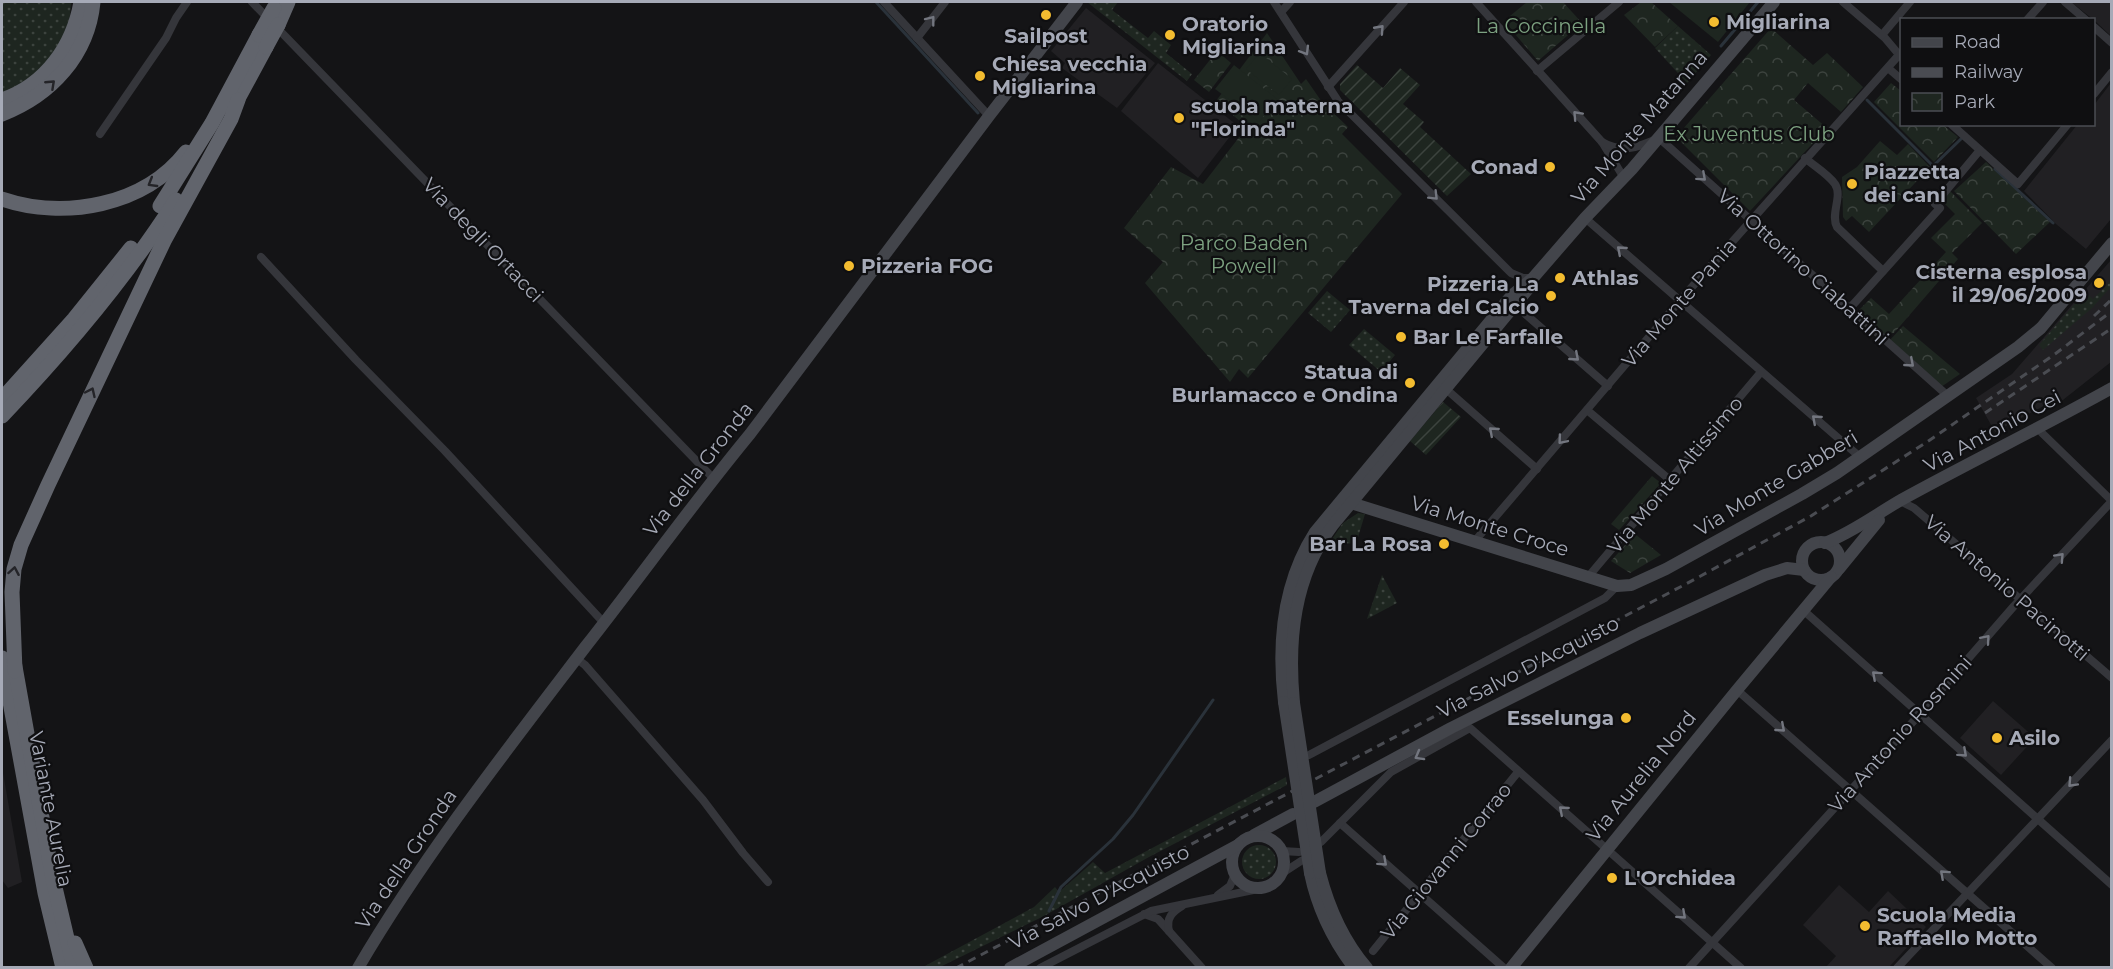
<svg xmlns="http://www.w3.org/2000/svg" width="2113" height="969" font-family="Montserrat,sans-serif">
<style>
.built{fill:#212023}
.grass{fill:url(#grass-dots)}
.park{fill:url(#park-crowns)}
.garden{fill:url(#garden-furrows)}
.pitch{fill:#1e2620}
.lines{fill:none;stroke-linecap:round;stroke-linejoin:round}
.stream{stroke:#2a323a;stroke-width:3}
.street{stroke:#35363b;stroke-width:8}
.secondary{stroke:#43454b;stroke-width:12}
.highway{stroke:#61646c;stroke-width:15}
.rail{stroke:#4a4c52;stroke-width:3;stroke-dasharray:8 6;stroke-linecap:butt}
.secondary-bridge{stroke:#43454b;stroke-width:12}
.highway-bridge{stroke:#61646c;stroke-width:15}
.oneway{stroke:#73767f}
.oneway2{stroke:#242428}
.poi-dot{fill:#f3bc30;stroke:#0f0f11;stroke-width:2}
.labels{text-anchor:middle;stroke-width:4.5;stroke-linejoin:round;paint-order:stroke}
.poi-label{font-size:20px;font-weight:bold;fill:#a6aab7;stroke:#0f0f11;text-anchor:start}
.park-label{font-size:20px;fill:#7da281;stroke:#0f0f11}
.street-label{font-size:20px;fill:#a6aab7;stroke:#0f0f11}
</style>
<defs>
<pattern id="grass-dots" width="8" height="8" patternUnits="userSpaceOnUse" patternTransform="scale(1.5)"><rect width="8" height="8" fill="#1e2620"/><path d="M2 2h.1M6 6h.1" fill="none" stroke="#3c433e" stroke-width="1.8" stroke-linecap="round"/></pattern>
<pattern id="park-crowns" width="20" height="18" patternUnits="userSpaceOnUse" patternTransform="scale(1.5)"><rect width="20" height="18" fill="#1e2620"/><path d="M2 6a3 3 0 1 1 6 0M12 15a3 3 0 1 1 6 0" fill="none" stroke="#3c433e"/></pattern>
<pattern id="garden-furrows" width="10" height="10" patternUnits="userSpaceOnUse" patternTransform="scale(1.5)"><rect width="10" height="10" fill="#1e2620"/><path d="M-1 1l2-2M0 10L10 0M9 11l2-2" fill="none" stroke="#3c433e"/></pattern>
</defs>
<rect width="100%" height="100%" fill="#141416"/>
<g class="built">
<polygon points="2071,2 2111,2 2111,36 2094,20"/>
<polygon points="1086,8 1155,63 1117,108 1062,68 1065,63 1051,51"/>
<polygon points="1158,63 1238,126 1198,178 1121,111"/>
<polygon points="2111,83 2111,219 2086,249 2056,224 2024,191 2077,125 2094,124 2094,105"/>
<polygon points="2111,260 2111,362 2054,407 2049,403 1995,432 1976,398 2012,374"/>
<polygon points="1993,701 2035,738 2001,775 1960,738"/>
<polygon points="2,767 22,882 8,888 2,880"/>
<polygon points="1839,885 1869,912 1888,891 1926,927 1889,967 1826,967 1836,956 1803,925"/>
</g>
<g class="grass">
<polygon points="2,2 71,2 70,16 62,43 36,75 2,95"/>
<polygon points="1087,2 1118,2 1112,10 1148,38 1154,31 1171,45 1166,53 1192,74 1187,81"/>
<polygon points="1678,26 1711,55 1687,83 1655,48"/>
<polygon points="2111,281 2111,287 2092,308 2043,350 2039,345 2085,292 2093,299"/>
<polygon points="1327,291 1350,310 1331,332 1308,313"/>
<polygon points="1364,329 1395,355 1381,372 1349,345"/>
<polygon points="1358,513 1365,514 1356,544 1330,542 1343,523"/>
<polygon points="1382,575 1397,603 1367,619"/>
<polygon points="1286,777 1287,785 1149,857 1044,916 940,967 923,967 1034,907 1055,887 1059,892 1093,862 1105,873"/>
<circle cx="1259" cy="862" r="17"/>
</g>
<g class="park">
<polygon points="1527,2 1563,2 1582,23 1538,61 1504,21"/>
<polygon points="1641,2 1651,2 1678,26 1655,47 1624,15"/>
<polygon points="1771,28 1813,65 1827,53 1863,87 1841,112 1808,83 1794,100 1827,128 1750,211 1676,137"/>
<polygon points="1267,33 1301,84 1306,79 1322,102 1348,127 1342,134 1402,194 1248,378 1239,369 1230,382 1145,283 1163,262 1124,228 1171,167 1203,184 1247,127 1216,101"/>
<polygon points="1217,51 1231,63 1209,92 1194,80"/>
<polygon points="1891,83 1901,91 1902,124 1943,125 1958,137 1934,162 1874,102"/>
<polygon points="1880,141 1897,155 1908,144 1930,167 1869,232 1852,216 1846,221 1843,217 1842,177 1857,167"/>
<polygon points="1986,162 2050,222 2016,254 1954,191"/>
<polygon points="1950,191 1982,223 1952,253 1958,259 1894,333 1884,334 1858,311 1871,298 1889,314 1946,252 1931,238 1955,214 1941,200"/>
<polygon points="1903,326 1960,374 1941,387 1889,341"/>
<polygon points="1652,476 1661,483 1619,530 1611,524"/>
<polygon points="1635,534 1661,555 1630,573 1611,561"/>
</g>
<g class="garden">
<polygon points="1357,65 1383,88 1400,68 1420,85 1403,104 1424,122 1420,127 1471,174 1447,196 1340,90 1340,84"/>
<polygon points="1443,402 1461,417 1426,455 1410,441"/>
</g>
<g class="pitch">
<polygon points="1669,2 1750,2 1718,42"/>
<polygon points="1260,53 1292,79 1279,95 1246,69"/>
<polygon points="1234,65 1277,99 1259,122 1215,89"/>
</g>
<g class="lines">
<g class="stream">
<polyline points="876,2 978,113"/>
<polyline points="1721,46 1758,2"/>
<polyline points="1867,100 1933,166 1962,138"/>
<polyline points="1995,169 2053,223"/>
<polyline points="1049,911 1061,887 1113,839 1133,815 1213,700"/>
</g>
<g class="street">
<polyline points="252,2 713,478"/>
<polyline points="884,2 989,116"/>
<polyline points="1274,2 1338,101 1511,273 1523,278 1533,278"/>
<polyline points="1476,2 1602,142 1624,178"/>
<polyline points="1843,2 1885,38 1901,57"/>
<polyline points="2065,2 2086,20"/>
<polyline points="1281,12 1290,2"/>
<polyline points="2027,20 2043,2"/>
<polyline points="2094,27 2112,43"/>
<polyline points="1882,35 1910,2"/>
<polyline points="917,38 945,2"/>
<polyline points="1888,68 1902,80"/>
<polyline points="1537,71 1619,2"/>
<polyline points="1328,87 1404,2"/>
<polyline points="2094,94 2112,72"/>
<polyline points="1951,124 2018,184 2068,124"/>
<polyline points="100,134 166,38 176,18 187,2"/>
<path d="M 1602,142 C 1622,154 1639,147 1659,138 L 1948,396"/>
<path d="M 1805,158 C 1814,166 1828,174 1835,184 C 1843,196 1830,214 1837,227 L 1883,271"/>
<polyline points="1585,218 1860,457"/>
<polyline points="261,257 356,360 445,451 604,623"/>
<polyline points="1515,305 1608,386"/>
<polyline points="1850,308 1940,208 1935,204 1980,150"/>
<polyline points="1446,389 1537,469"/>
<polyline points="1587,410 1670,480"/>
<polyline points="2042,433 2112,501"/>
<polyline points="1900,501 1914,508 2112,678"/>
<polyline points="1474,542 1683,297 1898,56"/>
<polyline points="1588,577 1761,372"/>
<polyline points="1803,610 2112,885"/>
<polyline points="577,659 585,665 703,800 743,853 768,882"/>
<polyline points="1737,690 2052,968"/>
<polyline points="1309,755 1605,598 1617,586"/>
<polyline points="1340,823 1504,968"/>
<polyline points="1321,842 1391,772 1470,728 1741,968"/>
<polyline points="1282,851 1299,852"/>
<polyline points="1281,874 1301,861"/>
<polyline points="1218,895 1230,886 1235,874"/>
<polyline points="1144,914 1158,919 1202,968"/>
<path d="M 1169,931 C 1166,918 1172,912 1182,906"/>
<polyline points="1373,951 1518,772"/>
<polyline points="1040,968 1151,911 1263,888"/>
<polyline points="1689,968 1920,714 2014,606 2112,501"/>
<polyline points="1897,968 2112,740"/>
</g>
<g class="secondary">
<polyline points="1351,503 1617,586 1631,585 1666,569 1802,494 1837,473 2018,347 2041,328 2112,243"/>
<circle cx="1821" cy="561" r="19"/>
<path d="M 1825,543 C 1853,532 1875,515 1901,500 C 1970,462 2042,427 2112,388"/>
<polyline points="1839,569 1879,520"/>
<path d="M 1284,702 C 1277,643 1283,582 1315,532 L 1511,296 L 1533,278 L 1585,218 L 1632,169 L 1774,2"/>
<path d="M 1294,703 C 1288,640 1294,577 1333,525 L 1529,288"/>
<polyline points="1314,802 1451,728 1640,633 1765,575 1787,568 1804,570"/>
<polyline points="1254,835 1293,814"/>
<circle cx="1258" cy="862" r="26"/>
<path d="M 1310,873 C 1317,907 1332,939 1354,968"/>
<path d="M 1320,873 C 1329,908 1343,940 1367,968"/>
<path d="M 358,968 C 425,854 506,751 586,646 C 641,576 693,503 750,434 L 989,116 L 1077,2"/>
<polyline points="1010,968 1238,845"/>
<polyline points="1511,968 1737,690 1831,577"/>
</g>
<g class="highway">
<polyline points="278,25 288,2"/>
<path d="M 2,100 C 46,85 73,46 81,2"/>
<polyline points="233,108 266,47"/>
<path d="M 2,114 C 51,95 88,55 93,2"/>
<path d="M 2,199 C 64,220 144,206 186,152"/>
<polyline points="160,206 212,123 259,35"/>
<polyline points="2,399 74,319 131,248"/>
<path d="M 2,416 C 66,349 126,278 176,200"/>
<polyline points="2,658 45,893 63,968"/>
<polyline points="14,661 53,879 74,968"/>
<polyline points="15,671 12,592 14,569 21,545 48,485 164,241 231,119 238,100"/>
<polyline points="75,943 86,968"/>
</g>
<g class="rail">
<polyline points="2094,316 2112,299"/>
<polyline points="1985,413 2112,328"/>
<polyline points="956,968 1684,585 1811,516 1927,442 2055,354 2112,311"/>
</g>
<g class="secondary-bridge">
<polyline points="1284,702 1310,873"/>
<polyline points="1294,703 1320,873"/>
</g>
<g class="highway-bridge">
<polyline points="259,35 274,8"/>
<polyline points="266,47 278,25"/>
</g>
</g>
<defs><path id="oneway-chevron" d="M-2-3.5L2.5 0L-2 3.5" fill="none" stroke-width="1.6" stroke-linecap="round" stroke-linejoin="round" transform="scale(1.5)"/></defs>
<g class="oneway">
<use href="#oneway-chevron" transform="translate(931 20) rotate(-52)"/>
<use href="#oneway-chevron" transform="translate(1380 29) rotate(-48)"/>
<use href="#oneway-chevron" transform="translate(1305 51) rotate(59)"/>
<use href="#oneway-chevron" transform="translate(1577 115) rotate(-133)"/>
<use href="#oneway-chevron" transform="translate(1702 177) rotate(42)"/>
<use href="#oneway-chevron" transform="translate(1434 196) rotate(45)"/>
<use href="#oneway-chevron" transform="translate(1621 250) rotate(-139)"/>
<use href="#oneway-chevron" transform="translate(1575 357) rotate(41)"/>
<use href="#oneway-chevron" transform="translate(1910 363) rotate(41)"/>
<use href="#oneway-chevron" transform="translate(1816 419) rotate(-139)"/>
<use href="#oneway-chevron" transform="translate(1493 431) rotate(-139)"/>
<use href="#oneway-chevron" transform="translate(1562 440) rotate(130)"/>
<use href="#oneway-chevron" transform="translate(2060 557) rotate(-47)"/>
<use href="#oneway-chevron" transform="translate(1986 639) rotate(-49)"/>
<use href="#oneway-chevron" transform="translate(1876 675) rotate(-138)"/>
<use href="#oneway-chevron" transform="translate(1781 728) rotate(41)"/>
<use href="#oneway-chevron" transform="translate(1963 753) rotate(42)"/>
<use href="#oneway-chevron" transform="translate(1419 756) rotate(151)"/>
<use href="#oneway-chevron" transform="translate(2072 783) rotate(133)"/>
<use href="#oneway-chevron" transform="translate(1563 810) rotate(-139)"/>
<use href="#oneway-chevron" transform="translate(1383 862) rotate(42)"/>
<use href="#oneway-chevron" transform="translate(1944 874) rotate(-138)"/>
<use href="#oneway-chevron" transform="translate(1682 915) rotate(42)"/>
</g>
<g class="oneway2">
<use href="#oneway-chevron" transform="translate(51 84) rotate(-43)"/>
<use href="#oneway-chevron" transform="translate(152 183) rotate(149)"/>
<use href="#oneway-chevron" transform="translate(91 392) rotate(-65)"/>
<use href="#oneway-chevron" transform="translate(14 571) rotate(-80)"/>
</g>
<g class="poi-dot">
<circle cx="1046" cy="15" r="6"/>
<circle cx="1714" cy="22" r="6"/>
<circle cx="1170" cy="35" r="6"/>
<circle cx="980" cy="76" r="6"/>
<circle cx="1179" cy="118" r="6"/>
<circle cx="1550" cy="167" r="6"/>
<circle cx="1852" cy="184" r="6"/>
<circle cx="849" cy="266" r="6"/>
<circle cx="1560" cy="278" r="6"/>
<circle cx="2099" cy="283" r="6"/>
<circle cx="1551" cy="296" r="6"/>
<circle cx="1401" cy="337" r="6"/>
<circle cx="1410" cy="383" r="6"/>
<circle cx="1444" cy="544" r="6"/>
<circle cx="1626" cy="718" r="6"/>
<circle cx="1997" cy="738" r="6"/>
<circle cx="1612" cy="878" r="6"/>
<circle cx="1865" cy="926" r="6"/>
</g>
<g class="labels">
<g class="poi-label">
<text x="1726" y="29">Migliarina</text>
<text x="1182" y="31">Oratorio<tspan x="1182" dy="23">Migliarina</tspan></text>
<text x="1046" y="43" text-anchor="middle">Sailpost</text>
<text x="992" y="71">Chiesa vecchia<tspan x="992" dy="23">Migliarina</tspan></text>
<text x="1191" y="113">scuola materna<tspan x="1191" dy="23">"Florinda"</tspan></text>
<text x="1538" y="174" text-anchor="end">Conad</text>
<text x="1864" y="179">Piazzetta<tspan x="1864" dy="23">dei cani</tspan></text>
<text x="861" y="273">Pizzeria FOG</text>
<text x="2087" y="279" text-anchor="end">Cisterna esplosa<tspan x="2087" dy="23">il 29/06/2009</tspan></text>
<text x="1572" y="285">Athlas</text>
<text x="1539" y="291" text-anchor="end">Pizzeria La<tspan x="1539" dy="23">Taverna del Calcio</tspan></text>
<text x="1413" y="344">Bar Le Farfalle</text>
<text x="1398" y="379" text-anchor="end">Statua di<tspan x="1398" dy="23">Burlamacco e Ondina</tspan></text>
<text x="1432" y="551" text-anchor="end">Bar La Rosa</text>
<text x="1614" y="725" text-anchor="end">Esselunga</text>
<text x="2009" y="745">Asilo</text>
<text x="1624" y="885">L'Orchidea</text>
<text x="1877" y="922">Scuola Media<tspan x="1877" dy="23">Raffaello Motto</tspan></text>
</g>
<g class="park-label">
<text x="1541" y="33">La Coccinella</text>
<text x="1749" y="141">Ex Juventus Club</text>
<text x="1244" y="250">Parco Baden<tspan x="1244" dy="23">Powell</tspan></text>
</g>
<g class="street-label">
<text transform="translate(1639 127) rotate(-49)" y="7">Via Monte Matanna</text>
<text transform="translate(483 240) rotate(46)" y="7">Via degli Ortacci</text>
<text transform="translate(1803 267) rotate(42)" y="7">Via Ottorino Ciabattini</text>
<text transform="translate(1679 303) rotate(-49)" y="7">Via Monte Pania</text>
<text transform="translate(1992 431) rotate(-28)" y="7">Via Antonio Cei</text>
<text transform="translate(698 469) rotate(-52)" y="7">Via della Gronda</text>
<text transform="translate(1675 475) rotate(-50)" y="7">Via Monte Altissimo</text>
<text transform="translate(1776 483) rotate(-31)" y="7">Via Monte Gabberi</text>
<text transform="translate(1490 526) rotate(17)" y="7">Via Monte Croce</text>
<text transform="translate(2007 588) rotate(41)" y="7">Via Antonio Pacinotti</text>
<text transform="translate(1528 667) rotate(-27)" y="7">Via Salvo D'Acquisto</text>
<text transform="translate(1900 734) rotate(-48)" y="7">Via Antonio Rosmini</text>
<text transform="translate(1641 776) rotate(-51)" y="7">Via Aurelia Nord</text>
<text transform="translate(51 809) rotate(79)" y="7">Variante Aurelia</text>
<text transform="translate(406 859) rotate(-56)" y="7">Via della Gronda</text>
<text transform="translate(1446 861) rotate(-51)" y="7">Via Giovanni Corrao</text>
<text transform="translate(1099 897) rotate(-28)" y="7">Via Salvo D'Acquisto</text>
</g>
</g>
<rect width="2113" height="969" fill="none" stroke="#a6aab7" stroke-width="6"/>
<rect x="1900" y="18" width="195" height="108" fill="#0f0f11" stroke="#4b4d53" stroke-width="1.5"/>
<rect x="1912" y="38" width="30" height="9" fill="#43454b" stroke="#4b4d53" stroke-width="1.5"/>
<text x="1954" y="48" font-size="18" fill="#a6aab7">Road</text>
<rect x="1912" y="68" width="30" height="9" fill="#4a4c52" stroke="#4b4d53" stroke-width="1.5"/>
<text x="1954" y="78" font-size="18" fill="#a6aab7">Railway</text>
<rect x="1912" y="93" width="30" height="18" fill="url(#park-crowns)" stroke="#4b4d53" stroke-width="1.5"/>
<text x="1954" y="108" font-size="18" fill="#a6aab7">Park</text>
</svg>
